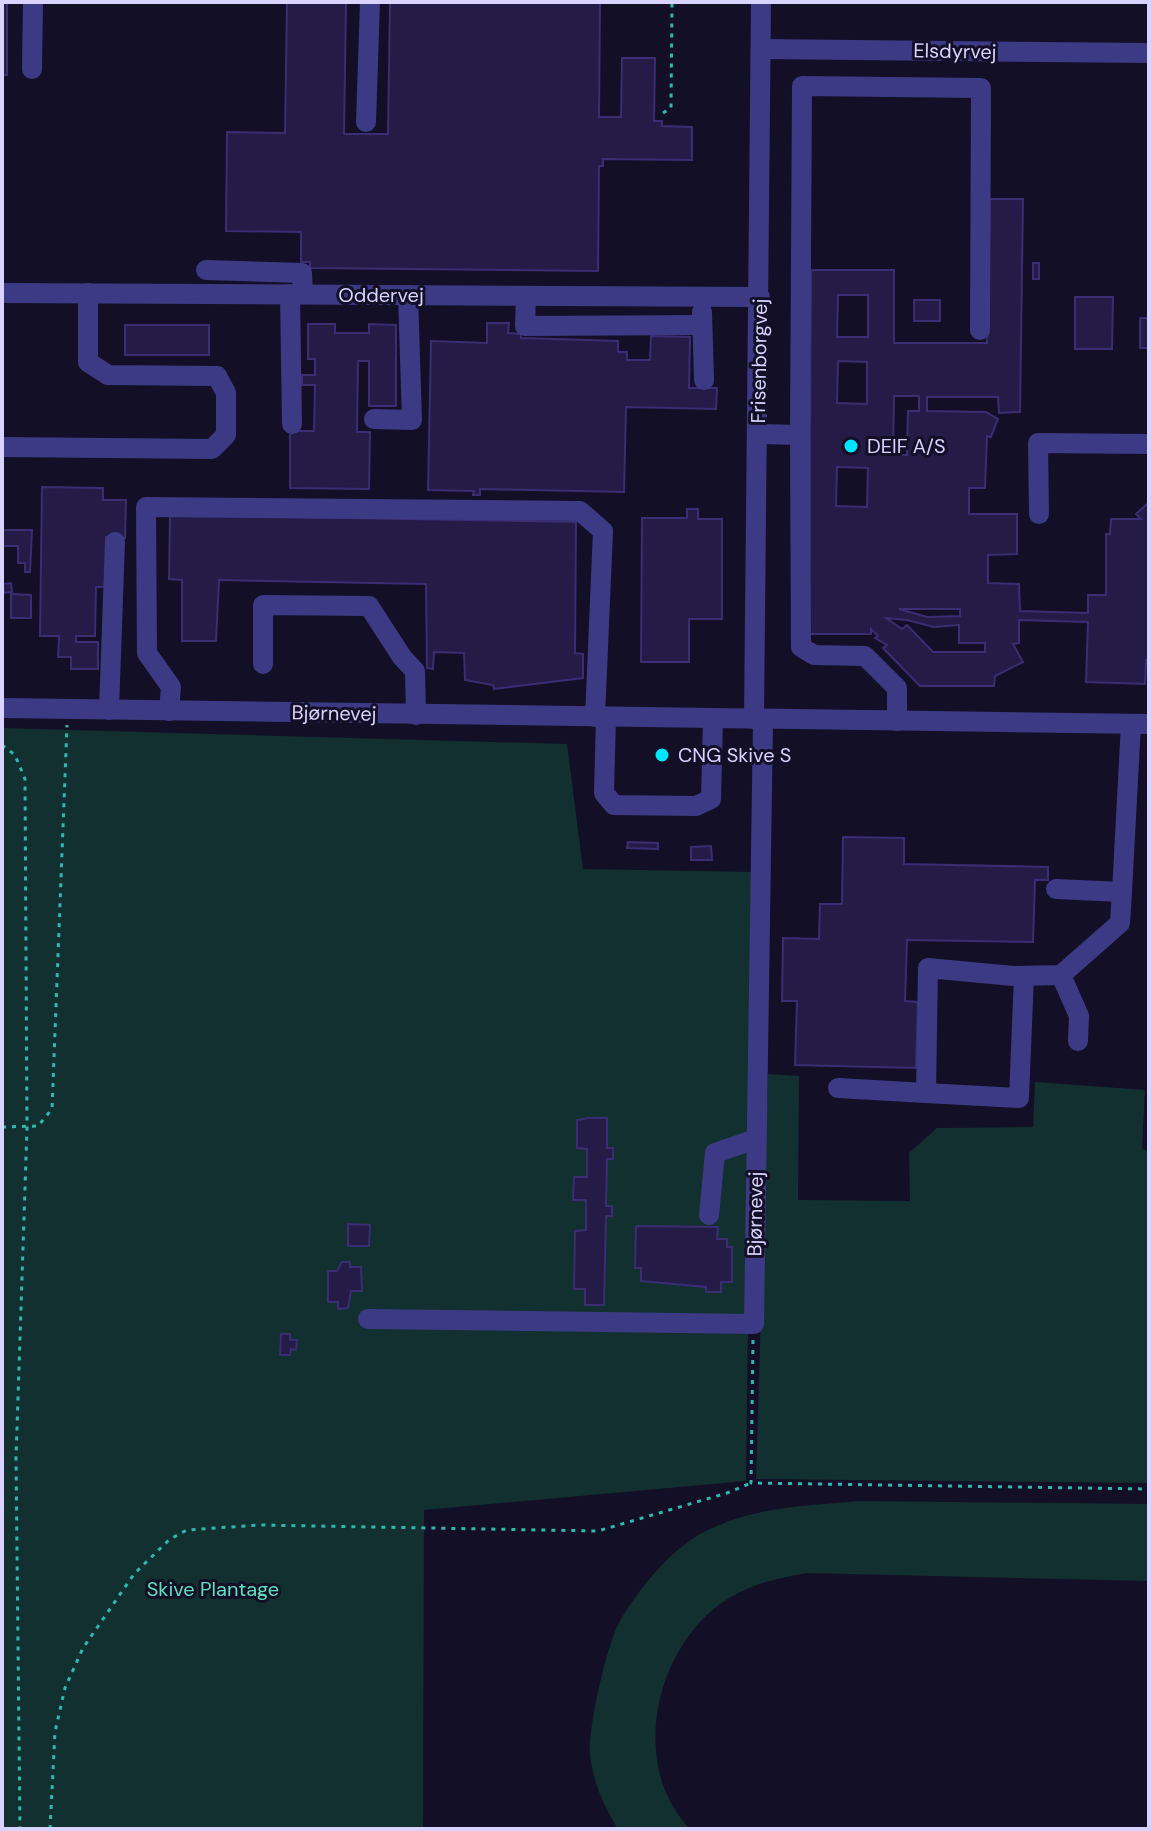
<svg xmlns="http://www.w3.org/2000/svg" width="1151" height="1831" font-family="'DM Sans',sans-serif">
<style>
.green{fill:#12302f}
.building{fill:#241b47;stroke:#3b2d73;stroke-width:2;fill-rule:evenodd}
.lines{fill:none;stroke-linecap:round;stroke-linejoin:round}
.path{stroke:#2fb8b0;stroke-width:3;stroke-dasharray:4 6;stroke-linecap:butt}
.minor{stroke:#3d3a85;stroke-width:20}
.poi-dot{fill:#00e5ff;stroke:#130f26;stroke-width:3}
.labels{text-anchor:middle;stroke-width:6;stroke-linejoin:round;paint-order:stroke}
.street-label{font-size:20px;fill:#d9d4ff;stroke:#130f26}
.poi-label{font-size:20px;fill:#d9d4ff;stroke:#130f26;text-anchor:start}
.park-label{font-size:20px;fill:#5fe0c0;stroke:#130f26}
</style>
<rect width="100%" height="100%" fill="#130f26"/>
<g class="green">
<polygon points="2,728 567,744 583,869 754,872 746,1481 424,1510 423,1829 2,1829"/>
<polygon points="768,1074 799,1076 798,1200 910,1201 909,1153 937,1128 1033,1127 1035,1082 1145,1090 1142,1149 1149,1151 1149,1483 756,1479"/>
<path d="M 859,1501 L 1149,1504 L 1149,1581 L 807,1573 C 779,1578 750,1584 726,1600 C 655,1646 628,1765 690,1829 L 618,1829 C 604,1807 593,1782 590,1755 C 588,1728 607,1642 621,1619 C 641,1586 674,1545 710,1529 C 761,1506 805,1506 859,1501 Z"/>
</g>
<g class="building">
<rect x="2" y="2" width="5" height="73"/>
<polygon points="287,2 346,2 344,134 388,134 390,2 600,2 599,117 621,117 622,58 655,58 654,121 662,121 662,126 692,127 692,160 603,159 603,166 599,166 598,271 310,268 310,262 301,262 301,232 226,231 227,132 285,133"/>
<path d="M 990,199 L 1023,199 L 1020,412 L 999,413 L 998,397 L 927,397 L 927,411 L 986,412 L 998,419 L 991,437 L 987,436 L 985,488 L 969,488 L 969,514 L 1017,514 L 1017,554 L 988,555 L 988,583 L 1019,584 L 1020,611 L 1088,613 L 1088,595 L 1106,595 L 1106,534 L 1110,534 L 1111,519 L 1141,519 L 1136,514 L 1149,502 L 1149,660 L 1146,660 L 1145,684 L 1086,682 L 1088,622 L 1019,620 L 1019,643 L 1013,644 L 1023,662 L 995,676 L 994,686 L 920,686 L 883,648 L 887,645 L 875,638 L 878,636 L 871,629 L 871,634 L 809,634 L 811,270 L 894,270 L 894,343 L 987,343 ZM 838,295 L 868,295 L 868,337 L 837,337 ZM 838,361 L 867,362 L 867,404 L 837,403 ZM 894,396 L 919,396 L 919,411 L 908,411 L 907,455 L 893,455 ZM 837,467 L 868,468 L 867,507 L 836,506 ZM 899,609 L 960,609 L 960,616 L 927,617 ZM 886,618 L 907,620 L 934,627 L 959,625 L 959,643 L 985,643 L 985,652 L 933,652 L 907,625 L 902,629 Z"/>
<rect x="1033" y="263" width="6" height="16"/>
<polygon points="1075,297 1113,297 1112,349 1075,349"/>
<rect x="914" y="300" width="26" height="21"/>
<rect x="1140" y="318" width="9" height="30"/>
<polygon points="487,323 509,323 508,333 521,334 521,338 618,341 618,352 627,352 627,360 650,360 651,336 690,337 689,388 717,388 716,409 626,407 624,492 480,489 480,495 473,495 474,491 428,490 431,341 487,343"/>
<polygon points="308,324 335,324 335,333 369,333 369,324 396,325 396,406 369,406 369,361 358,361 357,432 370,432 369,489 290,488 290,431 314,431 315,385 302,385 302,375 315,375 315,359 308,359"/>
<rect x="125" y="325" width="84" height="30"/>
<polygon points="42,487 103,488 103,500 126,500 125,538 106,537 106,587 96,587 95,636 76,636 76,642 98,642 98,669 71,669 71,657 58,657 59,636 40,636"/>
<polygon points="687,509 698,509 698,519 722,519 722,619 689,619 689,662 641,662 642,518 687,518"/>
<polygon points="170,515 576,522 575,653 583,654 583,678 494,689 493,685 465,680 464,653 434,652 433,669 427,668 426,584 219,580 216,641 182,641 182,580 169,579"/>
<polygon points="2,530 32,530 30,572 25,572 25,563 18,563 18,546 2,546"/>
<polygon points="11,583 12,592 4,593 3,584"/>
<polygon points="11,594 31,595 31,618 11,618"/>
<polygon points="843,837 904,838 904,864 1048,867 1048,880 1035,880 1033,942 907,940 905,1001 918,1002 916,1068 795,1065 797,1001 782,1001 783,938 819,939 820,904 842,904"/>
<polygon points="628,842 658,843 658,849 627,848"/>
<polygon points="711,846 712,860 691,860 691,847"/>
<polygon points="588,1118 607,1118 607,1148 613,1148 613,1159 607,1159 606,1206 612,1206 612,1216 606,1216 604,1305 585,1305 585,1289 574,1289 575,1231 586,1230 586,1200 573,1200 574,1177 587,1177 587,1149 577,1148 577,1120"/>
<polygon points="348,1224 370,1225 369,1246 348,1246"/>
<polygon points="636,1226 718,1227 717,1239 727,1239 727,1247 732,1247 732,1282 721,1282 721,1292 706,1292 706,1287 641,1281 641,1268 635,1268"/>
<polygon points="342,1262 350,1262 350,1267 361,1267 362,1291 351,1291 348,1308 338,1309 338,1302 328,1302 328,1271 337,1271"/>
<polygon points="281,1334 290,1334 290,1340 297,1340 296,1350 291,1349 290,1355 280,1355"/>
</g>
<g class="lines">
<g class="path">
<polyline points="663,113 671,108 672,2"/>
<polyline points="2,745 15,755 25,779 27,1128 16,1458 20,1829"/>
<polyline points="2,1127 38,1126 52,1109 67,725"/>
<polyline points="753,1340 751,1483 1149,1489"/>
<polyline points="50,1829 55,1732 65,1688 83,1648 134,1574 170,1539 187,1530 259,1525 598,1531 727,1493 751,1483"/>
</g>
<g class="minor">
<polyline points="761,49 1149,53"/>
<polyline points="32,69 33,2"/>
<polyline points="366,122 370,2"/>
<polyline points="206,270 302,273 303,294"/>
<polyline points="2,293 760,297"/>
<polyline points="290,294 292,424"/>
<polyline points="526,296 525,326 702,325"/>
<polyline points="702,312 704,380"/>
<polyline points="374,419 412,420 408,295"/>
<polyline points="758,434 800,435 802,86 981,88 980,330"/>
<polyline points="800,435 801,647 814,655 865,656 897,688 897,721"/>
<polyline points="2,447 212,449 226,435 226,393 217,376 108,375 88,362 88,293"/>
<polyline points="1039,514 1038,443 1149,444"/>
<polyline points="263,664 263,605 369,606 402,657 415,671 416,715"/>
<polyline points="2,708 1149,724"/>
<polyline points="109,710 115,542"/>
<polyline points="169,711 171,687 147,653 146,507 580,511 603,531 595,717"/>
<polyline points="606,717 604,793 614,805 696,806 711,799 713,719"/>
<polyline points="754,719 761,2"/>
<polyline points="1056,889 1122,892 1131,724"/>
<polyline points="1061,975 1079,1016 1078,1041"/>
<polyline points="838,1088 926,1093 928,968 1013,976 1061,975 1120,923 1122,892"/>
<polyline points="926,1093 1019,1098 1024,976"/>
<polyline points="709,1215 715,1153 756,1139"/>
<polyline points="368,1319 754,1324 763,720"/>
</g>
</g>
<g class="poi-dot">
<circle cx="851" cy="446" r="8"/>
<circle cx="662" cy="755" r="8"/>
</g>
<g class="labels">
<g class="street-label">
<text transform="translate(955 51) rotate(1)" y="7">Elsdyrvej</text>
<text x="381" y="302">Oddervej</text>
<text transform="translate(759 361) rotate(-89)" y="7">Frisenborgvej</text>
<text transform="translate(334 713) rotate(1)" y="7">Bjørnevej</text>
<text transform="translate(755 1214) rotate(-89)" y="7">Bjørnevej</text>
</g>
<g class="poi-label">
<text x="867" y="453">DEIF A/S</text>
<text x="678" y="762">CNG Skive S</text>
</g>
<g class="park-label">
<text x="213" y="1596">Skive Plantage</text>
</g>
</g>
<rect width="1151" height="1831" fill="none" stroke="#d9d4ff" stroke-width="8"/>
</svg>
